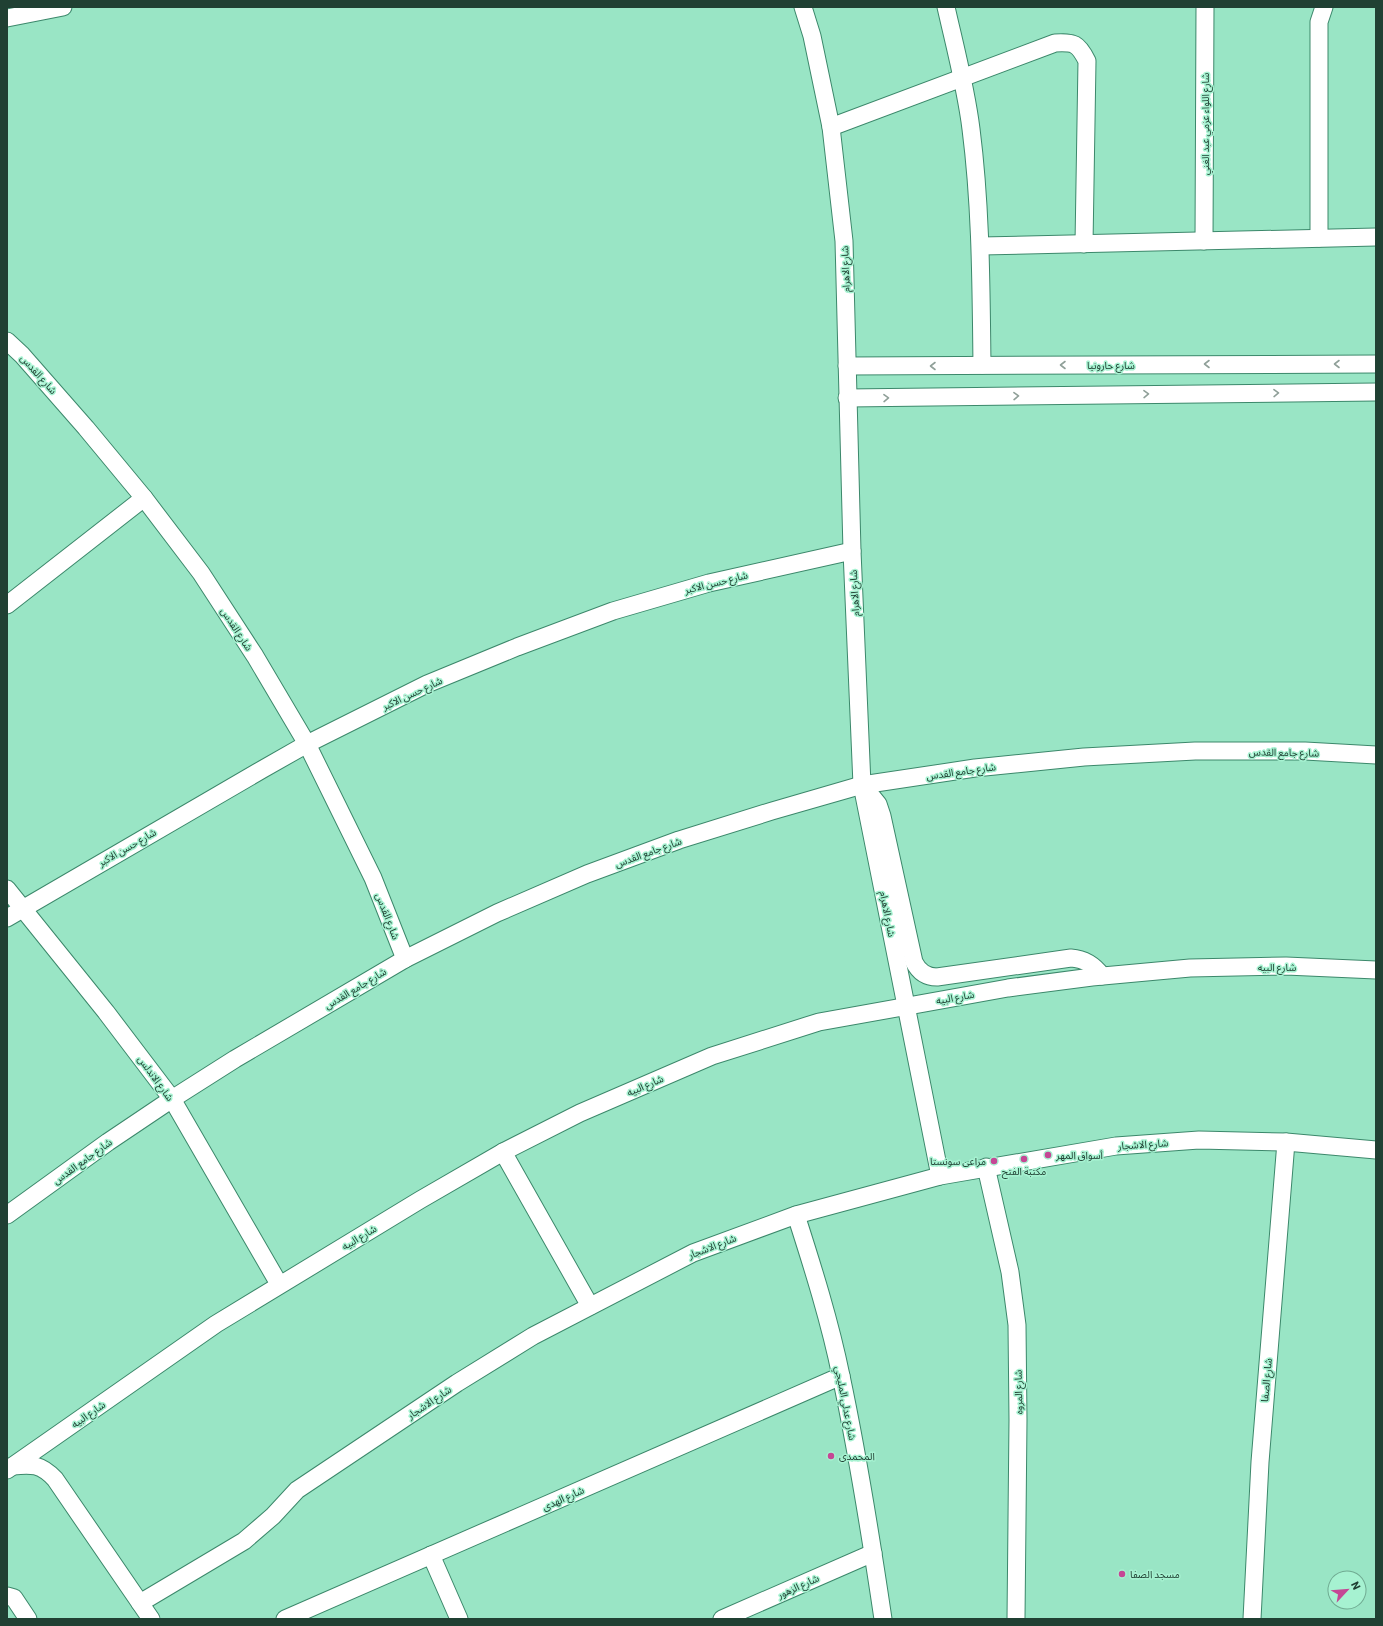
<svg xmlns="http://www.w3.org/2000/svg" width="1383" height="1626" font-family="Barlow,'Noto Sans Arabic',sans-serif">
<style>
.lines{fill:none;stroke-linecap:round;stroke-linejoin:round}
.minor-casing{stroke:#3c886b;stroke-width:19}
.minor{stroke:#fff;stroke-width:17}
.oneway{stroke:#90a099}
.poi-dot{fill:#c54795;stroke:#a6f2d1;stroke-width:1.5}
.labels{text-anchor:middle;stroke-width:3;stroke-linejoin:round;paint-order:stroke}
.street-label{font-size:10px;fill:#204033;stroke:#a6f2d1}
.poi-label{font-size:10px;fill:#204033;stroke:#a6f2d1;text-anchor:start}
</style>
<rect width="100%" height="100%" fill="#99e5c5"/>
<g class="lines">
<defs>
<g id="minor">
<polyline points="803,7 812,36 831,127 844,241 852,551 862,785 940,1176"/>
<path d="M 946,7 C 955,47 966,88 971,129 C 981,207 981,286 982,365"/>
<polyline points="7,18 63,7"/>
<path d="M 831,127 L 1055,43 C 1074,42 1078,43 1087,61 L 1084,244"/>
<polyline points="1319,238 1319,22 1324,7"/>
<polyline points="1204,241 1205,7"/>
<polyline points="981,246 1376,237"/>
<polyline points="7,341 22,355 86,428 144,498 201,573 255,656 307,744 373,878 405,959"/>
<polyline points="847,366 1376,364"/>
<polyline points="847,398 1376,392"/>
<polyline points="7,605 144,498"/>
<path d="M 865,788 L 878,804 L 882,816 L 914,962 C 919,972 926,977 937,977 L 1071,958 C 1085,959 1094,965 1102,976"/>
<polyline points="7,889 106,1012 172,1099 279,1284"/>
<polyline points="7,918 263,769 307,744 427,684 517,647 613,611 709,583 852,551"/>
<polyline points="503,1152 590,1306"/>
<polyline points="986,1167 1010,1272 1017,1325 1018,1420 1016,1619"/>
<polyline points="7,1215 108,1142 172,1099 235,1059 405,959 497,913 587,874 679,840 772,811 862,785 975,768 1084,757 1195,751 1305,751 1376,755"/>
<path d="M 796,1215 C 813,1268 830,1322 841,1376 C 858,1456 871,1538 883,1619"/>
<path d="M 13,1466 C 32,1464 41,1464 55,1479 L 151,1619"/>
<polyline points="7,1470 216,1324 420,1200 503,1152 580,1113 712,1056 819,1022 1008,988 1092,977 1190,968 1286,966 1376,970"/>
<polyline points="431,1555 459,1619"/>
<polyline points="7,1596 14,1598 28,1619"/>
<polyline points="140,1603 244,1541 273,1516 297,1490 457,1383 533,1336 693,1253 796,1215 940,1176 1116,1146 1199,1140 1286,1142 1376,1150"/>
<polyline points="285,1619 841,1376"/>
<polyline points="722,1619 873,1553"/>
<polyline points="1252,1619 1260,1462 1286,1142"/>
</g>
</defs>
<use href="#minor" class="minor-casing"/>
<use href="#minor" class="minor"/>
</g>
<defs><path id="oneway-chevron" d="M-2-3.5L2.5 0L-2 3.5" fill="none" stroke-width="1.6" stroke-linecap="round" stroke-linejoin="round"/></defs>
<g class="oneway">
<use href="#oneway-chevron" transform="translate(1207 364) rotate(180)"/>
<use href="#oneway-chevron" transform="translate(1337 364) rotate(180)"/>
<use href="#oneway-chevron" transform="translate(1063 365) rotate(180)"/>
<use href="#oneway-chevron" transform="translate(933 366) rotate(180)"/>
<use href="#oneway-chevron" transform="translate(1276 393) rotate(-1)"/>
<use href="#oneway-chevron" transform="translate(1146 394) rotate(-1)"/>
<use href="#oneway-chevron" transform="translate(1016 396) rotate(-1)"/>
<use href="#oneway-chevron" transform="translate(886 398) rotate(-1)"/>
</g>
<g class="poi-dot">
<circle cx="1048" cy="1155" r="4"/>
<circle cx="1024" cy="1159" r="4"/>
<circle cx="994" cy="1161" r="4"/>
<circle cx="831" cy="1456" r="4"/>
<circle cx="1122" cy="1574" r="4"/>
</g>
<g class="labels">
<g class="street-label">
<text transform="translate(1205 124) rotate(-90)" y="4">شارع اللواء عزمي عبد الغني</text>
<text transform="translate(845 269) rotate(-92)" y="4">شارع الاهرام</text>
<text x="1111" y="369">شارع حارونيا</text>
<text transform="translate(39 374) rotate(48)" y="4">شارع القدس</text>
<text transform="translate(716 582) rotate(-14)" y="4">شارع حسن الاكبر</text>
<text transform="translate(854 593) rotate(-93)" y="4">شارع الاهرام</text>
<text transform="translate(237 629) rotate(57)" y="4">شارع القدس</text>
<text transform="translate(412 693) rotate(-25)" y="4">شارع حسن الاكبر</text>
<text transform="translate(1284 752) rotate(1)" y="4">شارع جامع القدس</text>
<text transform="translate(961 771) rotate(-8)" y="4">شارع جامع القدس</text>
<text transform="translate(127 847) rotate(-30)" y="4">شارع حسن الاكبر</text>
<text transform="translate(648 852) rotate(-20)" y="4">شارع جامع القدس</text>
<text transform="translate(888 914) rotate(79)" y="4">شارع الاهرام</text>
<text transform="translate(388 916) rotate(69)" y="4">شارع القدس</text>
<text x="1277" y="971">شارع البيه</text>
<text transform="translate(355 988) rotate(-31)" y="4">شارع جامع القدس</text>
<text transform="translate(955 997) rotate(-10)" y="4">شارع البيه</text>
<text transform="translate(156 1078) rotate(54)" y="4">شارع الاندلس</text>
<text transform="translate(645 1085) rotate(-23)" y="4">شارع البيه</text>
<text transform="translate(1143 1144) rotate(-4)" y="4">شارع الاشجار</text>
<text transform="translate(82 1161) rotate(-36)" y="4">شارع جامع القدس</text>
<text transform="translate(359 1237) rotate(-31)" y="4">شارع البيه</text>
<text transform="translate(712 1246) rotate(-21)" y="4">شارع الاشجار</text>
<text transform="translate(1266 1380) rotate(-85)" y="4">شارع الصفا</text>
<text transform="translate(1018 1392) rotate(-91)" y="4">شارع المروه</text>
<text transform="translate(429 1402) rotate(-34)" y="4">شارع الاشجار</text>
<text transform="translate(846 1403) rotate(79)" y="4">شارع عدلي المليجي</text>
<text transform="translate(88 1414) rotate(-35)" y="4">شارع البيه</text>
<text transform="translate(563 1498) rotate(-24)" y="4">شارع الهدى</text>
<text transform="translate(798 1586) rotate(-24)" y="4">شارع الزهور</text>
</g>
<g class="poi-label">
<text x="1056" y="1159">أسواق المهر</text>
<text x="986" y="1165" text-anchor="end">مراعى سونستا</text>
<text x="1024" y="1175" text-anchor="middle">مكتبة الفتح</text>
<text x="839" y="1460">المحمدى</text>
<text x="1130" y="1578">مسجد الصفا</text>
</g>
</g>
<rect width="1383" height="1626" fill="none" stroke="#204033" stroke-width="16"/>
<g transform="translate(1347 1590) rotate(64)"><circle r="19" fill="#a6f2d1" stroke="#70ab92"/>
<path d="M0-3L7 15L0 10L-7 15Z" fill="#c54795"/>
<text y="-6" font-size="11" font-weight="bold" text-anchor="middle" fill="#204033">N</text>
</g>
</svg>
